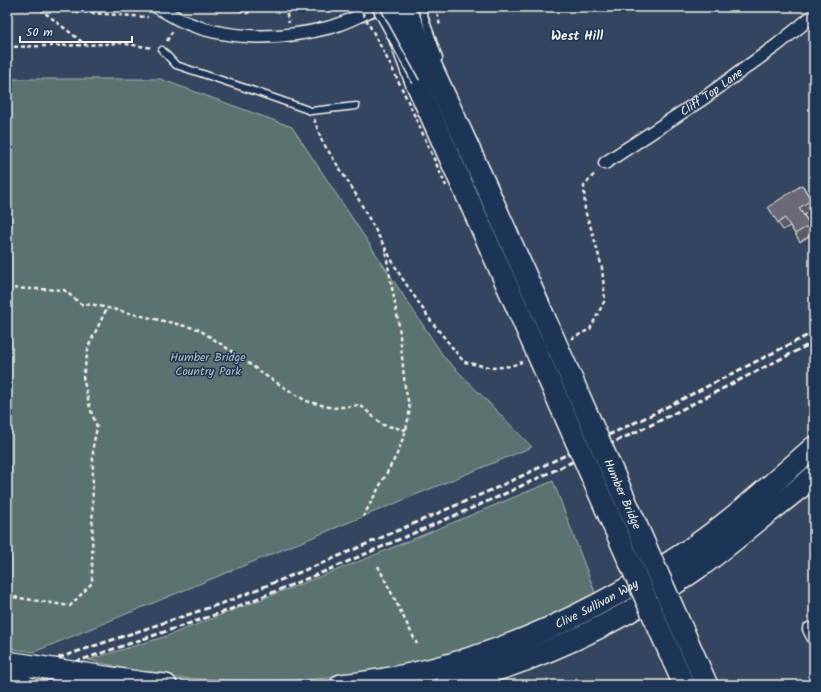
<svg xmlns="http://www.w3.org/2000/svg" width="821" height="692" font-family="Kalam,sans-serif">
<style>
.green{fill:#5a7370;stroke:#a7b2ac}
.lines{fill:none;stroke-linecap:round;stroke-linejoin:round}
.lane-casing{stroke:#f4f1e8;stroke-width:9}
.street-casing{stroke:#f4f1e8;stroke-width:15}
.highway-casing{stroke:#f4f1e8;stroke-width:24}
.path{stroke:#f4f1e8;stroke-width:2.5;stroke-dasharray:4 3;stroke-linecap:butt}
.lane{stroke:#1d3557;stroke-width:6}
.street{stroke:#1d3557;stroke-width:12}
.highway{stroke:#1d3557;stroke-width:21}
.rail{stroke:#f4f1e8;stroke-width:3;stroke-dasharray:6 3;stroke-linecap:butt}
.lane-bridge-casing{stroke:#f4f1e8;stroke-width:9;stroke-linecap:butt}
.highway-bridge-casing{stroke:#f4f1e8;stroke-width:24;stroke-linecap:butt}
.path-bridge{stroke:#f4f1e8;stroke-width:2.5;stroke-dasharray:4 3;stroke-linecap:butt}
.lane-bridge{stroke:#1d3557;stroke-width:6}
.highway-bridge{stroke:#1d3557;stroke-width:21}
.wall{fill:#5c5a65;stroke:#f4f1e8}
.building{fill:#6b6975;stroke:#f4f1e8}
.labels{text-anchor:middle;stroke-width:3;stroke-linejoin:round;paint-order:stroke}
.street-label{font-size:12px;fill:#f4f1e8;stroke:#1d3557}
.park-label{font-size:12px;fill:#b6bfb8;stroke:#1d3557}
.neighbourhood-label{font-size:13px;font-weight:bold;fill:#f4f1e8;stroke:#1d3557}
</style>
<rect width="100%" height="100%" fill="#344560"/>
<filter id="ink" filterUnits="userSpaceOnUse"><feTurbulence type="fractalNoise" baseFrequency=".025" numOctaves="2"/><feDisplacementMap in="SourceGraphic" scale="8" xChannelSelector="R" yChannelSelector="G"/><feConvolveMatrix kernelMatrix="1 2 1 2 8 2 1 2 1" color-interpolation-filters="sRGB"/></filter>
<g filter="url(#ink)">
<g class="green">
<polygon points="7,79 160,79 292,127 444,357 532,447 34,652 7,648"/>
<polygon points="553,481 596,595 483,647 375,675 265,682 163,677 88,660 167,636 365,559"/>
</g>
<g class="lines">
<defs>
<g id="lane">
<polyline points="421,7 439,58"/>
<polyline points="162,50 176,65 260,93 311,111 356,106"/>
</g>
<g id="street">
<path d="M 157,7 C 164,11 171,15 178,19 C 223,41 280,40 327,28 C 345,24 361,15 377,7"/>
<path id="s1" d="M 605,163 L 704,98 L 777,45 L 814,15"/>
<polyline points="809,629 814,639"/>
</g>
<g id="highway">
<polyline points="388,7 416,82 519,312"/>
<polyline points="404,7 481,175 538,303"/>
<polyline points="144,683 166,685"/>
<path id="s2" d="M 341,685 C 467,673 586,619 690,549 C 734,519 774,482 814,447"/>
<path d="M 446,685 C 536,662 622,622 698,568 C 719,553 739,536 759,520 C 778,505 797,491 814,476"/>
</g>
</defs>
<use href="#lane" class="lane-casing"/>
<use href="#street" class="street-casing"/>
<use href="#highway" class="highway-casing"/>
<g class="path">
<polyline points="7,7 148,17"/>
<polyline points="233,7 247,13 261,7"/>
<polyline points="285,7 289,23"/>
<polyline points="436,7 440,26"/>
<polyline points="40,9 86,45 120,43 153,48"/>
<polyline points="333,11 342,7"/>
<polyline points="167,41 173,30"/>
<polyline points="7,47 86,45"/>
<polyline points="314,119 322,141 354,191 400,275 431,321 464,362 493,368 511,366 522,362"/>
<polyline points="7,288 64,290 81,304 95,305 198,329 239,356 263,374 306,401 333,408 360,405 383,425 406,430"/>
<polyline points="571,339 590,329 605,300 602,268 593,234 585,211 584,186 596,172"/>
<polyline points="363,517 397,454 406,430 410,409 405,387 399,326 385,249"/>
<polyline points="378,566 417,644"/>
<polyline points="7,596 70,606 92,583 93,447 97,427 90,408 83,377 89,345 107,308"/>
</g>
<use href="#lane" class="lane"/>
<use href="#street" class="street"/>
<use href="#highway" class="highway"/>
<g class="rail">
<polyline points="7,675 226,602 325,562 496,488 651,415 814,332"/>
<polyline points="7,685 229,610 328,570 500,496 655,423 814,342"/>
</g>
<defs>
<polyline id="lane-bridge" points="375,7 416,82"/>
<g id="highway-bridge">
<path id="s3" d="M 538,303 L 707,685"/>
<polyline points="519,312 684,685"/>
<polyline points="7,662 144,683"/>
<polyline points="7,682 24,685"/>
</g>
</defs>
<use href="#lane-bridge" class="lane-bridge-casing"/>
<use href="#highway-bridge" class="highway-bridge-casing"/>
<path class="path-bridge" d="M 359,7 C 393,65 419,125 446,186"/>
<use href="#lane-bridge" class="lane-bridge"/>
<use href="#highway-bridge" class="highway-bridge"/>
</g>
<polygon class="wall" points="802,185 814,203 814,209 804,215 814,230 814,233 800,242 790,226 783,230 778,223"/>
<polygon class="building" points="802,185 811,200 799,208 810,225 795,234 785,218 778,223 768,207"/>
</g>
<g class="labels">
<g class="street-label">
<text dy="4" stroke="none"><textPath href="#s1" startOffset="128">Cliff Top Lane</textPath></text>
<text dy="4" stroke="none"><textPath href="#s3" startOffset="209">Humber Bridge</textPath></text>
<text dy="4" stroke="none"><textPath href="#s2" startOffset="270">Clive Sullivan Way</textPath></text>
</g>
<g class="park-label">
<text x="208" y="361">Humber Bridge<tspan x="208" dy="14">Country Park</tspan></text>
</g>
<g class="neighbourhood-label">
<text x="577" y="40">West Hill</text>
</g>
</g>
<rect width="821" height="692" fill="none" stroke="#1d3557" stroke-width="24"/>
<rect x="12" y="12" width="797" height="668" fill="none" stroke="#f4f1e8" stroke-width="1.5" filter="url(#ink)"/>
<path d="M20 36v6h112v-6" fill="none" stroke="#f4f1e8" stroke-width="2"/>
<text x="26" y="36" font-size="12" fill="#f4f1e8" stroke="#1d3557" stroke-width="3" paint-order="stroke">50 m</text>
</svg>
